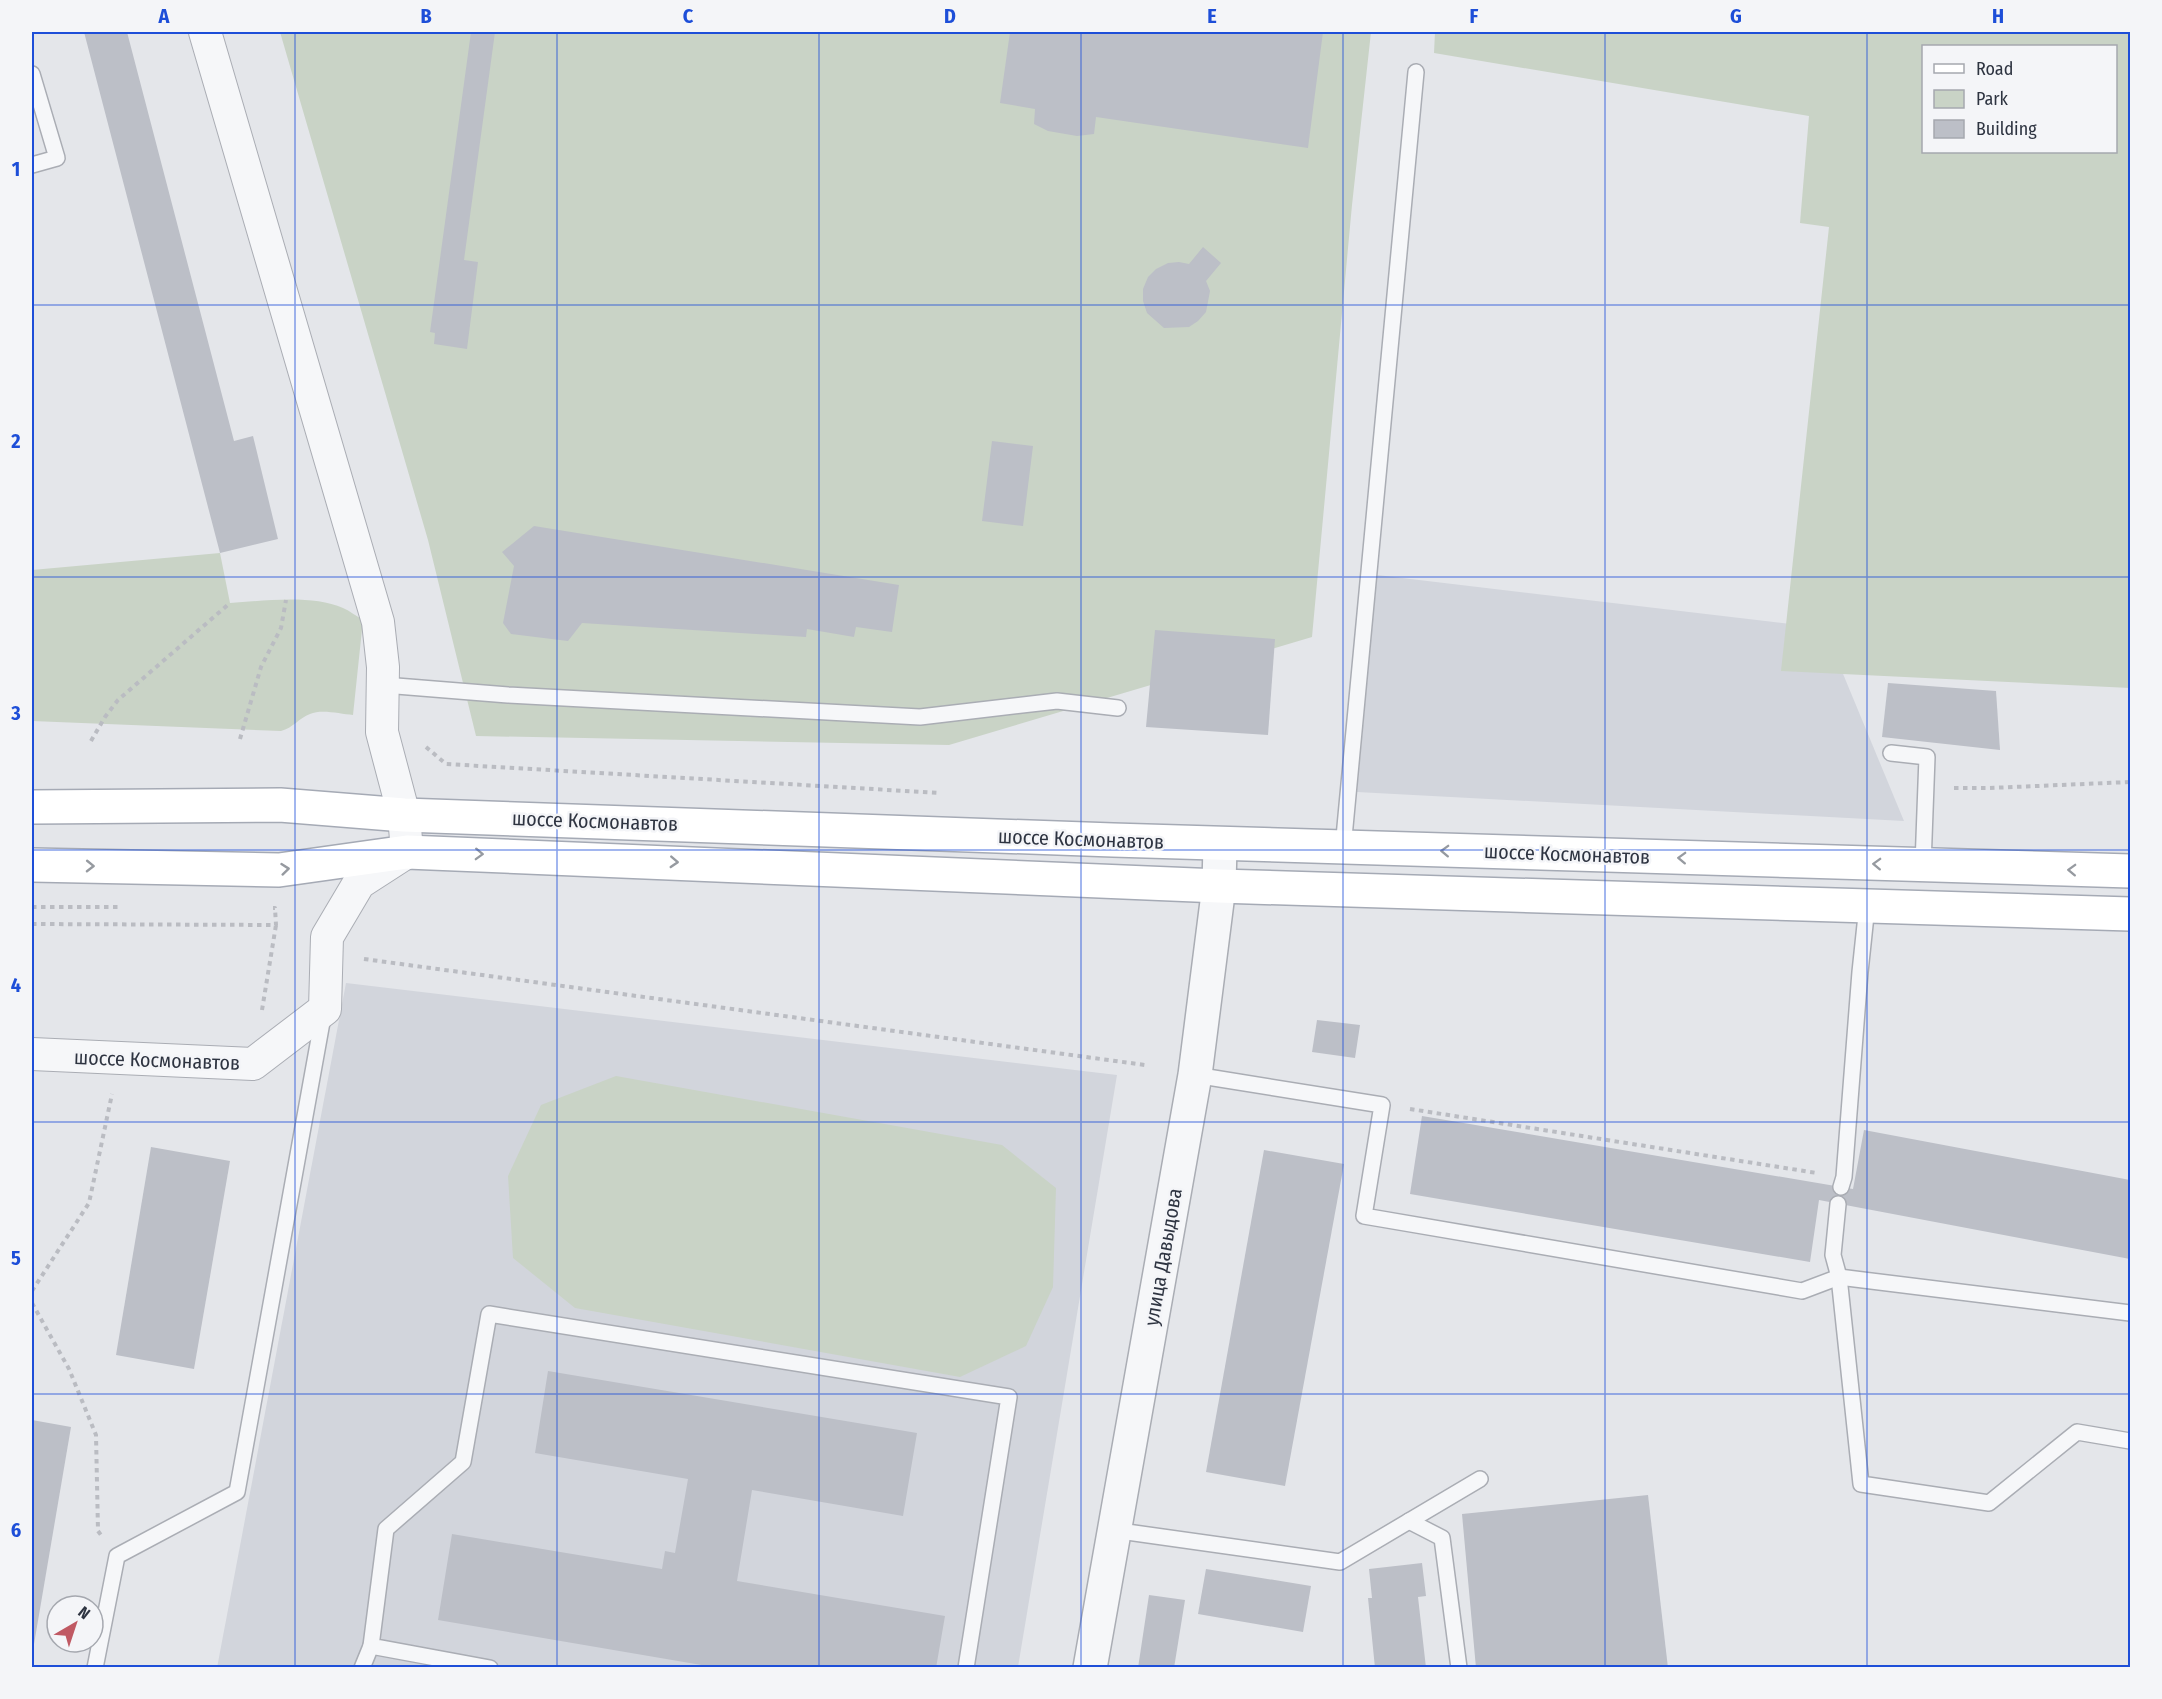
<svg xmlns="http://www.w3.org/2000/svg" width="2162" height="1699" font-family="'Fira Sans Condensed',sans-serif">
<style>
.built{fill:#d2d5dc}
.green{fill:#c9d3c6;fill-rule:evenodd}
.building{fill:#bcbfc7}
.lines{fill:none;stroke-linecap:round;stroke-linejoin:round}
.service-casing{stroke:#aaadb4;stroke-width:18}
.minor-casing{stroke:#aaadb4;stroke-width:34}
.tertiary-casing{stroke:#aaadb4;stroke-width:36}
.primary-casing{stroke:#a5aab5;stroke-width:36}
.path{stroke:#babcc2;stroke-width:4;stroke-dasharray:4.5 4.5;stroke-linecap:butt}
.service{stroke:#f6f7f9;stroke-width:15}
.minor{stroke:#f6f7f9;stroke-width:32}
.tertiary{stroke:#f6f7f9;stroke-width:33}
.primary{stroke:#fff;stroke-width:33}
.oneway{stroke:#969aa0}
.grid{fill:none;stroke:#1d4ed8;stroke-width:1.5;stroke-opacity:0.55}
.labels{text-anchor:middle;stroke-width:5;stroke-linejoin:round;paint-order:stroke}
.street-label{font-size:20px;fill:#2e3441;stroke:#f4f5f8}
.neatline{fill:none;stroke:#1d4ed8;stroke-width:2}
.grid-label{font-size:20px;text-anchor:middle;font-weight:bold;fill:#1d4ed8}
</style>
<rect width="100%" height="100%" fill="#e4e6ea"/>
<g class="built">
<polygon points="1377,575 1824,628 1904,821 1357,792"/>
<polygon points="346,983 1117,1075 1018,1667 217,1668"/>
</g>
<g class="green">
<polygon points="280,32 1371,32 1352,205 1312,637 949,745 476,736 428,540"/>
<path d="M 1435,32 L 2130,32 L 2130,688 L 1781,671 L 1829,227 L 1800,223 L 1809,116 L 1434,53 ZM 2116,46 L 2116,152 L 1924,152 L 1924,46 Z"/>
<path d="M 220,553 L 230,603 C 263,601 312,594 343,608 C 350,611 356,616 363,620 L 353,715 C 340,714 322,709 310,714 C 299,718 293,728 281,731 L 32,721 L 32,570 Z"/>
<polygon points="616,1076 1002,1145 1056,1188 1053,1287 1026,1346 960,1377 575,1308 513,1258 508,1176 541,1105"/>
</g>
<g class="building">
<polygon points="84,32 127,32 234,441 253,436 278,539 220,553"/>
<polygon points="471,32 495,32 464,260 478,262 467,349 434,344 435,333 430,332"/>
<polygon points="1010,32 1323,32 1308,148 1096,117 1094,134 1077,136 1048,131 1034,124 1035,109 1000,103"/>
<polygon points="1203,247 1221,263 1206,281 1210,291 1206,312 1198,321 1189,327 1164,328 1147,313 1143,301 1143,289 1148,277 1156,269 1168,263 1179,262 1189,264"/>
<polygon points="992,441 1033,446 1023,526 982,521"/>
<polygon points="534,526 899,585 892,632 856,627 854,637 807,629 806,637 582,623 568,641 511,634 503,623 514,566 502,552"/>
<polygon points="1155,630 1275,639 1268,735 1146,727"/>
<polygon points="1888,683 1996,691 2000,750 1882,737"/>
<polygon points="1317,1020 1360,1025 1355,1058 1312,1052"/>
<polygon points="1422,1116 1853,1189 1864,1130 2130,1180 2130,1259 1819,1200 1810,1262 1410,1194"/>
<polygon points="151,1147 230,1161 194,1369 116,1355"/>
<polygon points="1264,1150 1344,1164 1285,1486 1206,1472"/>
<polygon points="548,1371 917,1433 903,1516 752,1490 737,1581 945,1616 936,1668 719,1668 438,1620 452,1534 662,1569 665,1551 675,1553 688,1479 535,1453"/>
<polygon points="32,1420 71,1427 33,1650 32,1650"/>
<polygon points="1648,1495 1668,1668 1476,1668 1462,1514"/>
<polygon points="1422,1563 1426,1596 1418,1597 1426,1668 1375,1668 1368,1598 1372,1598 1369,1569"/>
<polygon points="1206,1569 1311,1586 1303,1632 1198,1614"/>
<polygon points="1149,1595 1185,1600 1174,1668 1138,1668"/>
</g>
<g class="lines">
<defs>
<g id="service">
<polyline points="32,74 57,158 32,165"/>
<polyline points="384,685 508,695 920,717 1057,701 1118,708"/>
<polyline points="1891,753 1927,757 1923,865"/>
<polyline points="1343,848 1416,72"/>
<polyline points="1195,1075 1382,1105 1364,1216 1802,1291 1839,1277 2130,1313"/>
<polyline points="1841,1187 1844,1177 1860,972 1867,906"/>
<polyline points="1838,1204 1833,1255 1839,1277 1861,1484 1989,1503 2077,1432 2130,1441"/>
<polyline points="1409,1521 1442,1538 1459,1668"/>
<polyline points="1113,1530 1340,1562 1480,1479"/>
<polyline points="95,1668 117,1556 237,1492 324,1011"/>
<polyline points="362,1668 371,1646"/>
<polyline points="490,1668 371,1646 386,1529 463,1462 489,1314 1009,1397 966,1668"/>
</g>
<polyline id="minor" points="32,1054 253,1064 325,1009 327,937 359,883 407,852 404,815 382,732 383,667 378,622 205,32"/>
<polyline id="tertiary" points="1090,1668 1195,1075 1219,886 1220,844"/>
<g id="primary">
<polyline points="32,807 280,805 404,815 1113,840 2130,871"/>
<polyline points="32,865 279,870 407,852 1219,886 2130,914"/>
</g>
</defs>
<use href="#service" class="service-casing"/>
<use href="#minor" class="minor-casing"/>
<use href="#tertiary" class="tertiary-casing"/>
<use href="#primary" class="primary-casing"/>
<g class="path">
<polyline points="240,739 261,667 281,628 286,600"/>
<polyline points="91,741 105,717 118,700 230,603"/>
<polyline points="426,747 446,764 940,793"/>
<polyline points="1954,788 1990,788 2130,782"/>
<polyline points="32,907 121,907"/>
<polyline points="32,924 276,925 275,908 273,908"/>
<polyline points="364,959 1145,1065"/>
<polyline points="262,1010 276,925"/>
<polyline points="1410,1109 1817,1173"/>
<polyline points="32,1291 89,1203 112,1094"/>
<polyline points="32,1303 69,1369 96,1435 98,1531 101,1535"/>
</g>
<use href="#service" class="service"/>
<use href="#minor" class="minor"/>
<use href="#tertiary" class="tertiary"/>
<use href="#primary" class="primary"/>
</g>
<defs><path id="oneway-chevron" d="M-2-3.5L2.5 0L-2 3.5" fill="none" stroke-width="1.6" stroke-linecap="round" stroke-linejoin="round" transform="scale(1.5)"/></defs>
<g class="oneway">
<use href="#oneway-chevron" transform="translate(1445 851) rotate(-178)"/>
<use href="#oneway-chevron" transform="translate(479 854) rotate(2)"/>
<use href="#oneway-chevron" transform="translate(1682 858) rotate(-178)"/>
<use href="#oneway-chevron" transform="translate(674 862) rotate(3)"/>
<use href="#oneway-chevron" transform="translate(1877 864) rotate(-178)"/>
<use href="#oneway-chevron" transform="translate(90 866) rotate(1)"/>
<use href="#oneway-chevron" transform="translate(285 869) rotate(-6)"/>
<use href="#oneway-chevron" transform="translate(2072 870) rotate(-178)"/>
</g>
<path class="grid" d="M 295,32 L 295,1668M 557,32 L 557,1668M 819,32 L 819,1668M 1081,32 L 1081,1668M 1343,32 L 1343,1668M 1605,32 L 1605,1668M 1867,32 L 1867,1668M 32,305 L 2130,305M 32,577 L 2130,577M 32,850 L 2130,850M 32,1122 L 2130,1122M 32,1394 L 2130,1394"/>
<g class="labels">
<g class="street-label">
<text transform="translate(595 821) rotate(2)" y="7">шоссе Космонавтов</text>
<text transform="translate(1081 839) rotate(2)" y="7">шоссе Космонавтов</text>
<text transform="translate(1567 854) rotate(2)" y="7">шоссе Космонавтов</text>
<text transform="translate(157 1060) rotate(2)" y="7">шоссе Космонавтов</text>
<text transform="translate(1163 1257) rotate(-80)" y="7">улица Давыдова</text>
</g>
</g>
<rect width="2162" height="1699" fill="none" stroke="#f4f5f8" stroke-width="66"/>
<rect x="1922" y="45" width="195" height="108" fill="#f4f5f8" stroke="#a5a8af" stroke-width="1.5"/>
<rect x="1934" y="64" width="30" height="9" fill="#ffffff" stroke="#a5a8af" stroke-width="1.5"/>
<text x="1976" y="75" font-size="18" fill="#2e3441">Road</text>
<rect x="1934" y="90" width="30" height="18" fill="#c9d3c6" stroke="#a5a8af" stroke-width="1.5"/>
<text x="1976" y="105" font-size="18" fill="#2e3441">Park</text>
<rect x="1934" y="120" width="30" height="18" fill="#bcbfc7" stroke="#a5a8af" stroke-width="1.5"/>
<text x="1976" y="135" font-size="18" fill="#2e3441">Building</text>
<g transform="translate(75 1624) rotate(39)"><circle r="28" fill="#f4f5f8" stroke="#a5a8af" stroke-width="1.5"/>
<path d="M0-4.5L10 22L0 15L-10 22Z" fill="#c05963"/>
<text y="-9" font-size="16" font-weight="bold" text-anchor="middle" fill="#2e3441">N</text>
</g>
<rect x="33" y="33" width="2096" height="1633" class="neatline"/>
<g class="grid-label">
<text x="164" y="23">A</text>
<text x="426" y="23">B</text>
<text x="688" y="23">C</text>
<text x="950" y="23">D</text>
<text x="1212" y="23">E</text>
<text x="1474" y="23">F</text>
<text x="1736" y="23">G</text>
<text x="1998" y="23">H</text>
<text x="16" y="176">1</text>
<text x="16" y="448">2</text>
<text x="16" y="720">3</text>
<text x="16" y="992">4</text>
<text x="16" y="1265">5</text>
<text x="16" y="1537">6</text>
</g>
</svg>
